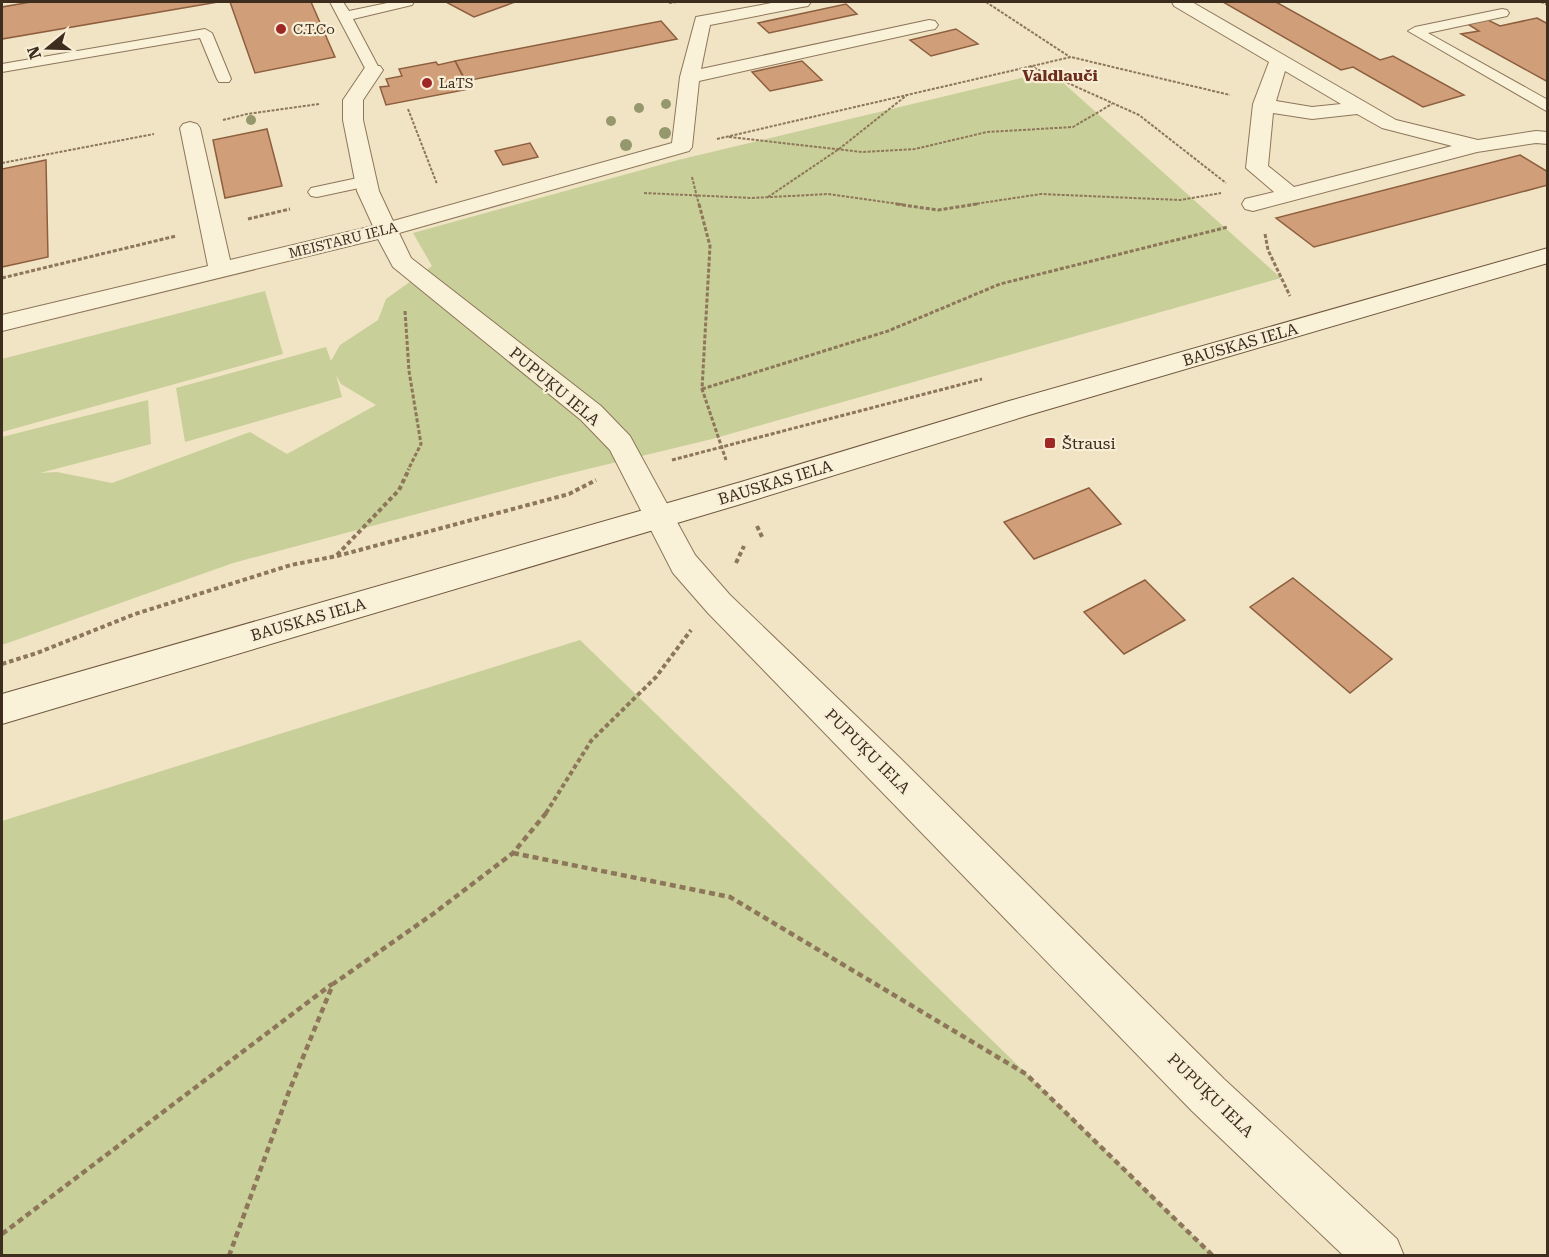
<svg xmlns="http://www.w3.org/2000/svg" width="1549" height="1257" font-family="'Roboto Serif',serif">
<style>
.green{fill:#c8cf98}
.building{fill:#d09f79;stroke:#8d5f3f;stroke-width:1.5}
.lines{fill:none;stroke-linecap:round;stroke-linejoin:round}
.lane-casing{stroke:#8d765a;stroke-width:2}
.street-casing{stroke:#8d765a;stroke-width:2}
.secondary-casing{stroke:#6f573d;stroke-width:2}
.path-far3{stroke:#8d765a;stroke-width:2;stroke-dasharray:3 1.5;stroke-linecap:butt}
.path-far2{stroke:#8d765a;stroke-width:3;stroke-dasharray:4 2;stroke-linecap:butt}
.path-far1{stroke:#8d765a;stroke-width:4;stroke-dasharray:4.5 3;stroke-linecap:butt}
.path{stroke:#8d765a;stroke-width:4.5;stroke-dasharray:6 4;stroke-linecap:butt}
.lane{fill:#faf1d9;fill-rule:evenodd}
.street{fill:#faf1d9;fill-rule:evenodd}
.secondary{fill:#faf1d9;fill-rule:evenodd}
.tree{fill:#95986c}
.poi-dot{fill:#9f2827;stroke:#f7eed5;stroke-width:2}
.labels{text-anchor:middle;stroke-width:4.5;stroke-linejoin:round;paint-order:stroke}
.far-poi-label{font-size:14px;fill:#3c2d1f;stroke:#f7eed5;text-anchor:start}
.far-street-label{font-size:14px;fill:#3c2d1f;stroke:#f7eed5}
.far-quarter-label{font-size:16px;font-weight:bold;fill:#6b2d1c;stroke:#f7eed5}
.street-label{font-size:16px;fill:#3c2d1f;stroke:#f7eed5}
.poi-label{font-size:16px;fill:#3c2d1f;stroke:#f7eed5;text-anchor:start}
</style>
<rect width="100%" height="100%" fill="#f0e4c5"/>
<g class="green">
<polygon points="1050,71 1281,278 712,439 559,476 233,563 2,645 2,437 148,400 151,444 40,473 57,472 112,483 250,432 287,454 376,405 341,384 336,375 342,397 185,442 176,388 326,347 331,361 340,345 378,320 386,299 432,266 413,233 678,160"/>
<polygon points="265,291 283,354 2,432 2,359"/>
<polygon points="580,640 1213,1255 2,1255 2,821"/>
</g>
<g class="building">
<polygon points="31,2 218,2 2,39 2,7"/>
<polygon points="230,2 311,2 335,57 255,73"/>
<polygon points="446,2 515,2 474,17"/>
<polygon points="1223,2 1276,2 1380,60 1393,56 1464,95 1423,107 1353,67 1341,70"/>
<polygon points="846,4 857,14 769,33 758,23"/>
<polygon points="1537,18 1548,24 1548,82 1461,34 1479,31 1466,23 1486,19 1500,26"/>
<polygon points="661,21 677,39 466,81 455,61"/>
<polygon points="956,29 978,44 931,56 910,40"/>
<polygon points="455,61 469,89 386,105 380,87 389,86 386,79 402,76 399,69 436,62 438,65"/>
<polygon points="802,61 822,80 770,91 752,72"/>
<polygon points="267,129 282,186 225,198 213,140"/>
<polygon points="530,143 538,157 503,165 495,151"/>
<polygon points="1520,155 1548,172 1548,185 1314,247 1276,218"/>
<polygon points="46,160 48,257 2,267 2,169"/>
<polygon points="1089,488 1121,524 1034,559 1004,522"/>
<polygon points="1293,578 1392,659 1350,693 1250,607"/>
<polygon points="1145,580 1185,620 1124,654 1084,612"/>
</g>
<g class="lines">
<defs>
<g id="lane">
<polygon points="330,2 343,2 349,11 392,2 414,2 412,5 353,19 380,70 378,73 368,73 366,70"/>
<polygon points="1502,9 1507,10 1509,13 1507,16 1428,33 1548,100 1548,112 1408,31 1415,27"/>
<polygon points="205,29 212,33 231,79 229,82 219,82 217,79 200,38 2,72 2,64"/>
<polygon points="367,176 373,177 375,181 373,185 317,197 311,196 308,192 311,188"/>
</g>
<g id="street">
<polygon points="777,2 811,2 808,6 802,7 710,25 701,69 929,20 935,21 938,25 935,29 929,30 699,81 692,147 689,151 399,233 411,258 601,406 630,436 695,555 730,595 900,758 1224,1079 1397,1239 1404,1256 1344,1256 1192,1111 708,613 673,573 610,450 581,420 393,267 378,239 2,331 2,315 208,266 180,128 183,124 190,122 197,124 200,128 230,260 373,226 357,191 343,120 343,100 366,66 380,66 383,70 363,100 363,120 379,191 393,221 672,143 680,77 696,17"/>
<path d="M 1172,2 L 1192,2 L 1396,120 L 1478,140 L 1536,131 L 1548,132 L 1548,144 L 1536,143 L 1477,152 L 1253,211 L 1245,209 L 1242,204 L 1245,199 L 1274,192 L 1246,168 L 1253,104 L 1269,62 L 1174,6 ZM 1285,71 L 1341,104 L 1312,107 L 1276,101 ZM 1273,113 L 1312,119 L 1357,114 L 1382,128 L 1452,146 L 1294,187 L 1268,166 Z"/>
</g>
<polygon id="secondary" points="1548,248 1548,263 1029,415 741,504 2,724 2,694 741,482 1009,401"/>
</defs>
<use href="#lane" class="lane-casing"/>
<use href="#street" class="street-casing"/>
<use href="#secondary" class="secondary-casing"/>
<g class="path-far3">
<polyline points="986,2 1070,57"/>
<polyline points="1541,2 1548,5"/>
<polyline points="669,3 677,2"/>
<polyline points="1030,66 1139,115 1226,183"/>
<polyline points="408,109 437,184"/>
<polyline points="223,120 247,114 319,104"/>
<polyline points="729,137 862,152 915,149 987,132 1073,127 1112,104"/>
<polyline points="717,139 1071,57 1230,95"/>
<polyline points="2,163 154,134"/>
<polyline points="692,177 699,205"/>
<polyline points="644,193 752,198 828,194 906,205"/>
<polyline points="768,197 839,149 907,95"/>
<polyline points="968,205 1041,194 1180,200 1221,193"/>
</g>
<g class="path-far2">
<polyline points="699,204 710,246 702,389 726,460"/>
<polyline points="896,204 938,210 977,204"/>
<polyline points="248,219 290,209"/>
<polyline points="1265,234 1268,250 1290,296"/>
<polyline points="2,278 176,236"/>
<polyline points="405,311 409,371 421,444 408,470"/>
<polyline points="702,389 888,331 1000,284 1228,227"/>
<polyline points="672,460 982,379"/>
</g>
<g class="path-far1">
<polyline points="757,526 763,539"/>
<polyline points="337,555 399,490 409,469"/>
<polyline points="736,563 744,546"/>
<polyline points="2,664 37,653 135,614 291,565 337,556 569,494 596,480"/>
<polyline points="546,813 591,741 656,677 691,630"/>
</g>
<g class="path">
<polyline points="513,853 730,897 1026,1074 1213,1256"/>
<polyline points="2,1234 332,984"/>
<polyline points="229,1256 288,1094 333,984 433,914 513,853 547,812"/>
</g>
<use href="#lane" class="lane"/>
<use href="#street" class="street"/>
<use href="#secondary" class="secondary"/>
</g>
<g class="tree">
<circle cx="666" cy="104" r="5"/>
<circle cx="639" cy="108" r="5"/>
<circle cx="251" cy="120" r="5"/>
<circle cx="611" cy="121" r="5"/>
<circle cx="665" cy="133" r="6"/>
<circle cx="626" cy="145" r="6"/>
</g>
<g class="poi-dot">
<circle cx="281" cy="29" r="6"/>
<circle cx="427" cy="83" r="6"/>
<rect x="1044" y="437" width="12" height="12" rx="3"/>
</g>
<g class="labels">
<g class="far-poi-label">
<text x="293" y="34">C.T.Co</text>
<text x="439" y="88">LaTS</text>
</g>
<g class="far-street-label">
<text transform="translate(343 240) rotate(-14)" y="5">MEISTARU IELA</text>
</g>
<g class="far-quarter-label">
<text x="1060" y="81">Valdlauči</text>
</g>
<g class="street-label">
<text transform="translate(1240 344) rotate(-16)" y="6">BAUSKAS IELA</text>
<text transform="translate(555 386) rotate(40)" y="6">PUPUĶU IELA</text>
<text transform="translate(775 482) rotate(-17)" y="6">BAUSKAS IELA</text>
<text transform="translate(308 619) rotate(-16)" y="6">BAUSKAS IELA</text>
<text transform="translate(868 751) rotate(45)" y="6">PUPUĶU IELA</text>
<text transform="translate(1211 1095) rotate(44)" y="6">PUPUĶU IELA</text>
</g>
<g class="poi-label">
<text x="1062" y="449">Štrausi</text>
</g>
</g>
<rect width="1549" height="1257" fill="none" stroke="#3c2d1f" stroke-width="6"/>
<g transform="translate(48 48) rotate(251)" stroke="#f7eed5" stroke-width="4.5" paint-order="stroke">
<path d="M0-4.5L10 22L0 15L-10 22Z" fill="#3c2d1f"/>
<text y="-9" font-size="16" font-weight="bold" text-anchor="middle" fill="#3c2d1f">N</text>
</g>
</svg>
